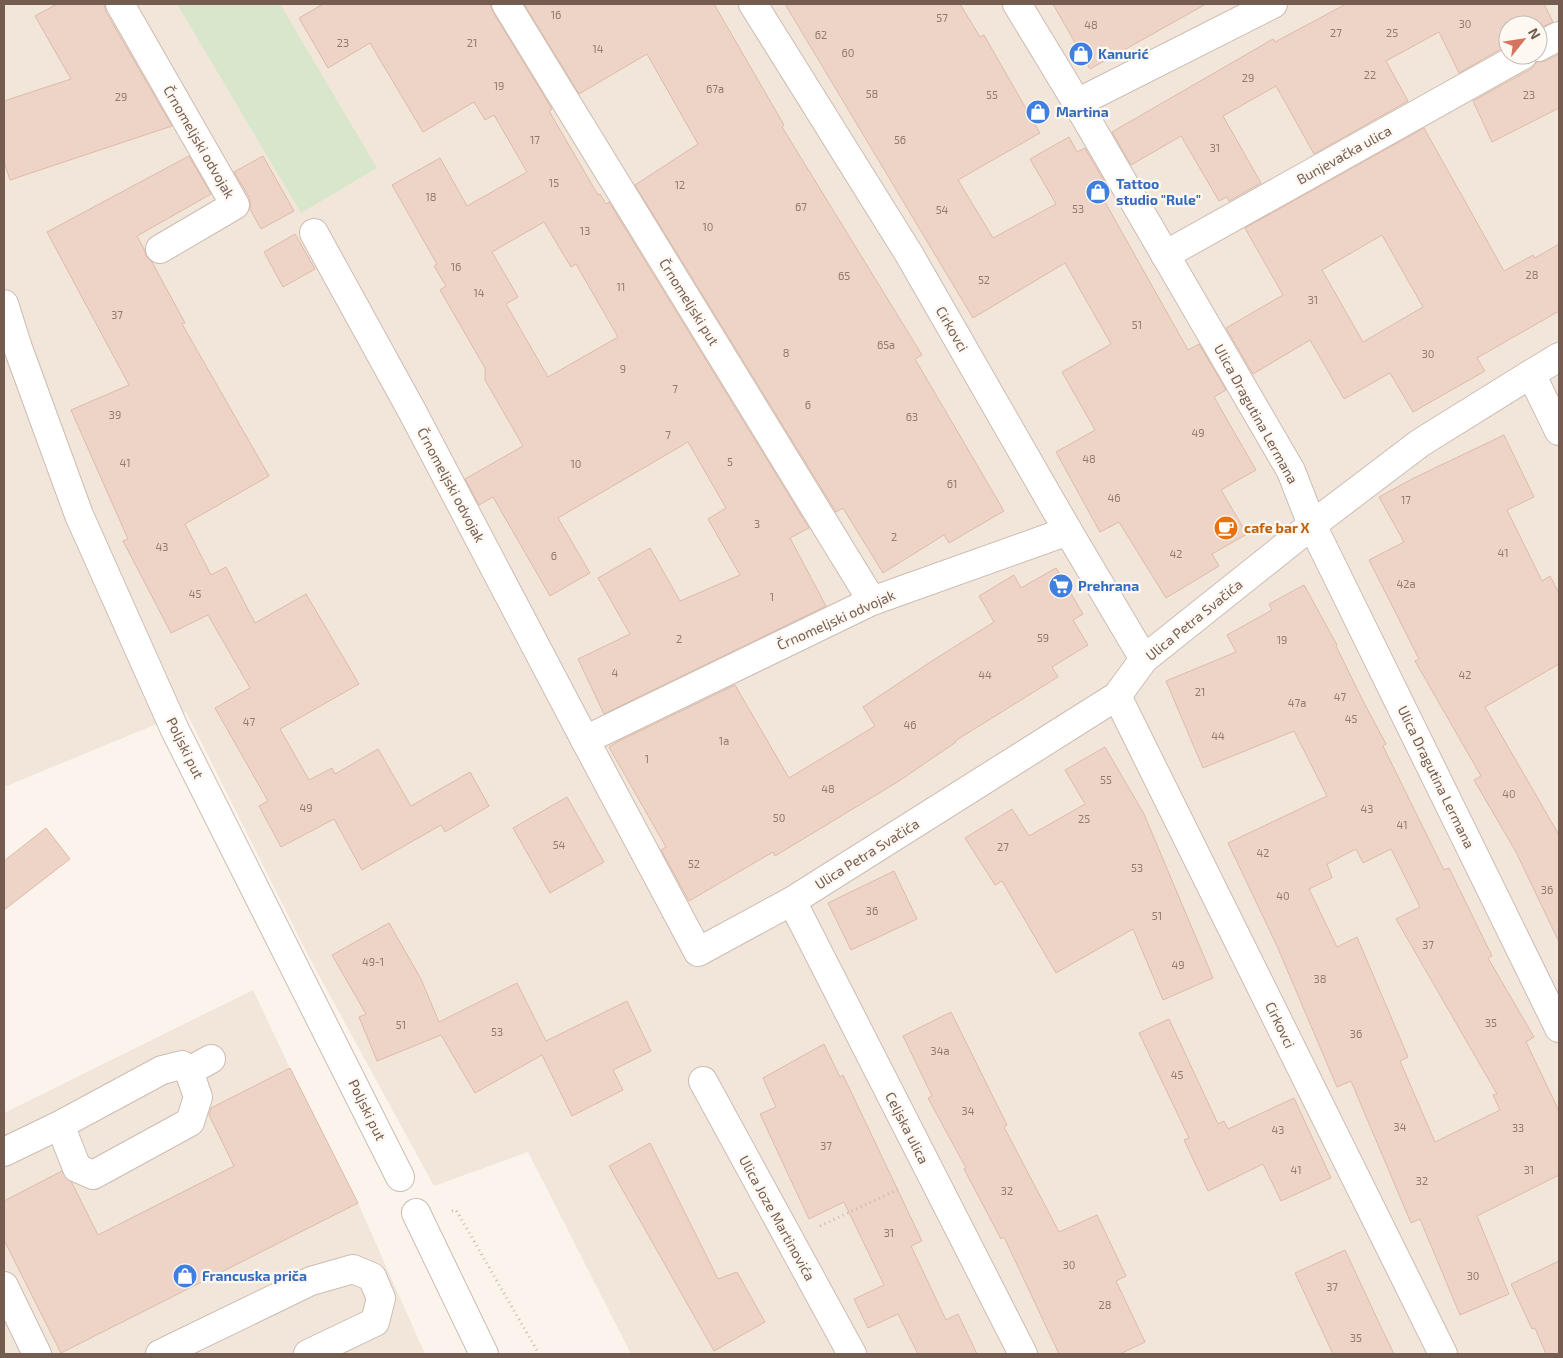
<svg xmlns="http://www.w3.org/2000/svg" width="1563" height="1358" font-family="'Exo 2',sans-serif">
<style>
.residential{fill:#f2e6db;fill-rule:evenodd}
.green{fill:#d8e7cb}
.building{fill:#edd4c6;stroke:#debaa8;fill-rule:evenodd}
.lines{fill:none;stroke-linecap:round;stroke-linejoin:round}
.minor-casing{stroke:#ccbcb2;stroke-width:30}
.path{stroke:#d2b7a9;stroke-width:3;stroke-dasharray:1 4;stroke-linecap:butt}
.minor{stroke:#fff;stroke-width:28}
.labels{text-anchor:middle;stroke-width:4.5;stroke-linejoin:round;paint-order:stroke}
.number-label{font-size:11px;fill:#927a6e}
.shop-label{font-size:14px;font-weight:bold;fill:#366cbe;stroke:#fdf8f2;text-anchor:start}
.street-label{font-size:14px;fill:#745c51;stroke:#fdf8f2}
.food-label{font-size:14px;font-weight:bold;fill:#c56008;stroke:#fdf8f2;text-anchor:start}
</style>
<rect width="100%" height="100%" fill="#fbf4ec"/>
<g class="residential">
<path d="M 4,4 L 1559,4 L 1559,1354 L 631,1354 L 528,1152 L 434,1186 L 311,961 L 186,712 L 4,787 ZM 1508,25 L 1538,25 L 1538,55 L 1508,55 Z"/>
<polygon points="253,990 290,1068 358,1203 425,1354 4,1354 4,1113"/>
</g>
<polygon class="green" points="177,4 280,4 377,168 301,213"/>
<g class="building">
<polygon points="57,4 104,4 106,12 172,126 10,180 4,162 4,101 71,79 35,16"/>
<path d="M 323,4 L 490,4 L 493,12 L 552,109 L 549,111 L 598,195 L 600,194 L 606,204 L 609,202 L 809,528 L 790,538 L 826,606 L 604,714 L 578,659 L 630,634 L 598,578 L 650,548 L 680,601 L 740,575 L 708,519 L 726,508 L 688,442 L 558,518 L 590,573 L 550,596 L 493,497 L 479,505 L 465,479 L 523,446 L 485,380 L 485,368 L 440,290 L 446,286 L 434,266 L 437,264 L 392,185 L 440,158 L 467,206 L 527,172 L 494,115 L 485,120 L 474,102 L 423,132 L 370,43 L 328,68 L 299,18 ZM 544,222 L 571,267 L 576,264 L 618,337 L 548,377 L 506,304 L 518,297 L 492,252 Z"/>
<polygon points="524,4 714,4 784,125 782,127 922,355 915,359 1004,511 949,543 944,535 883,573 843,508 836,512 635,185 698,144 647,54 579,94"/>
<polygon points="785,4 960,4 980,37 984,35 1040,133 958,180 993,238 1056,204 1030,159 1069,137 1077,152 1085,148 1104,181 1096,186 1188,350 1199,344 1226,390 1214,397 1256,470 1221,490 1247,534 1212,554 1219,566 1166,598 1119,522 1100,532 1056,452 1095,430 1062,372 1111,344 1065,263 973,318"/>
<polygon points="1053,4 1206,4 1090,69"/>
<polygon points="1346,4 1544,4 1553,22 1538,29 1538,25 1508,25 1508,45 1459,73 1439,32 1386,61 1408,101 1314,154 1276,86 1223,116 1261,183 1229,201 1227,197 1219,201 1181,136 1131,165 1112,132 1273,39 1275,42"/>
<polygon points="1559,54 1559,108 1492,142 1473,101 1531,69 1537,62 1545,61"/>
<path d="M 1424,128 L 1504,271 L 1533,255 L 1535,258 L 1559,244 L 1559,311 L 1477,358 L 1485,371 L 1413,412 L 1390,373 L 1344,399 L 1310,340 L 1253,374 L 1226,328 L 1283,295 L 1245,228 ZM 1382,235 L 1423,307 L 1363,342 L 1322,270 Z"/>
<polygon points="189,156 211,194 137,236 144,249 146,256 152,262 185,323 182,324 269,476 185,524 211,575 226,567 255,623 306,594 359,684 280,729 309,780 332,768 335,774 378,749 411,806 470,772 489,806 445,832 441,825 362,870 334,819 281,847 259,806 268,801 215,708 250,688 208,615 171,633 123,541 128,539 71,410 129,385 47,232"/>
<polygon points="263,156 294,211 261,229 250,209 251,205 249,197 234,172"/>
<polygon points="295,234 315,269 283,287 264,252"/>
<polygon points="1504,435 1534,497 1507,510 1542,581 1550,576 1559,593 1559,664 1485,707 1559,835 1559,942 1516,852 1474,780 1481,776 1415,661 1419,659 1369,560 1404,542 1379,497 1414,478"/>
<polygon points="1056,568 1083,614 1073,620 1088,645 1052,667 1058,677 955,741 956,742 899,781 775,856 773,852 689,901 661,850 666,847 609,747 617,742 735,685 789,778 875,726 863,707 935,659 994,622 979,596 1014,575 1021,588"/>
<path d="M 1304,585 L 1337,645 L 1336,646 L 1363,701 L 1386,744 L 1383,746 L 1444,870 L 1449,868 L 1492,956 L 1488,958 L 1534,1037 L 1526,1042 L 1559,1111 L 1559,1175 L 1477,1216 L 1509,1294 L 1460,1315 L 1420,1219 L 1411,1223 L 1351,1081 L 1337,1087 L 1277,946 L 1228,843 L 1327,796 L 1294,731 L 1203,768 L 1166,681 L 1236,652 L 1227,635 L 1272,610 L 1269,604 ZM 1356,849 L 1363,863 L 1391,849 L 1420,907 L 1396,919 L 1497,1094 L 1493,1095 L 1500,1110 L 1435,1142 L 1400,1061 L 1408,1057 L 1357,937 L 1337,947 L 1309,889 L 1332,878 L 1327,864 Z"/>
<polygon points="1105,747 1144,814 1213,978 1163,1000 1133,929 1056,973 1002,881 995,885 965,838 1012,809 1029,836 1085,804 1065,770"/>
<polygon points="567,797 604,862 550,893 513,828"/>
<polygon points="46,828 70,859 4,910 4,861"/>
<polygon points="894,871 917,919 851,950 828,903"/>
<polygon points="389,923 421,979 439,1022 517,983 546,1041 627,1001 651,1051 613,1070 623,1090 572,1116 542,1055 475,1093 441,1035 377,1061 359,1017 366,1014 332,955"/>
<polygon points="951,1012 1007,1125 1004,1127 1059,1232 1097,1215 1126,1276 1116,1281 1145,1342 1120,1354 1059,1354 1004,1237 1001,1239 964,1169 966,1168 928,1098 932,1096 903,1036"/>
<polygon points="1169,1019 1218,1124 1224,1121 1228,1129 1294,1098 1331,1178 1281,1201 1263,1164 1208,1191 1184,1140 1189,1138 1139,1033"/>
<polygon points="824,1044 840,1077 843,1075 922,1241 911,1246 946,1320 958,1314 977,1354 918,1354 898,1314 868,1328 854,1299 884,1285 844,1202 809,1219 760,1114 776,1107 763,1078"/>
<polygon points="290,1068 358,1203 61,1353 4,1240 4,1201 62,1171 72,1183 98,1235 234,1166 209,1115 211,1108"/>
<polygon points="650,1143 718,1279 737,1272 765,1322 714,1351 609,1166"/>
<polygon points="1345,1250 1381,1327 1394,1354 1333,1354 1295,1273"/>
<polygon points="1559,1261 1559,1354 1546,1354 1535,1328 1532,1329 1511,1284"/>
</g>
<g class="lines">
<defs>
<g id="minor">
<polyline points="120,4 235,205 160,249"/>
<polyline points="506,4 872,601"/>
<polyline points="753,4 909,254 1068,531 1144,659"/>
<polyline points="1017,4 1077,103 1291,471 1312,525 1559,1028"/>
<polyline points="1538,47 1559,36"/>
<polyline points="1077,103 1273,4"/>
<polyline points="314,233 412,411 585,740 698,952 792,901 1117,696 1144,659 1312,525 1420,443 1531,374 1559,357"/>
<polyline points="1165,255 1523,55"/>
<polyline points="4,304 18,348 79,515 175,730 400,1177"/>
<polyline points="1531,374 1559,431"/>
<polyline points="1117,696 1443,1354"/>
<polyline points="585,740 872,601 1068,531"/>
<polyline points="792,901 1023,1354"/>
<polyline points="189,1071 211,1059"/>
<polyline points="703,1081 852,1354"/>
<polyline points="4,1152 60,1125 162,1070 182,1065 189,1071 198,1097 190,1122 93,1175 77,1168 60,1125"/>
<polyline points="416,1213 484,1354"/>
<polyline points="4,1286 37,1354"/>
<polyline points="160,1354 311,1281 353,1269 372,1277 381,1298 375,1322 308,1354"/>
</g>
</defs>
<use href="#minor" class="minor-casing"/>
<g class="path">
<polyline points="452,1211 456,1210 539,1354"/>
<polyline points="820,1226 901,1188"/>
</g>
<use href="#minor" class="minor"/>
</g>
<defs>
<symbol id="shop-disc" viewBox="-11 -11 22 22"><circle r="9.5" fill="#3f7fe0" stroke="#fdf8f2"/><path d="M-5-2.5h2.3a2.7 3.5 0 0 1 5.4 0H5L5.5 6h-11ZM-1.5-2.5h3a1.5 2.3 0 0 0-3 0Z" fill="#fff"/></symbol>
<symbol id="cafe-disc" viewBox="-11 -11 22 22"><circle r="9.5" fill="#e8710a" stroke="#fdf8f2"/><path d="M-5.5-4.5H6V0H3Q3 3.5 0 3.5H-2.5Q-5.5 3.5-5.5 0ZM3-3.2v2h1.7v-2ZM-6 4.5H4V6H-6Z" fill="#fff"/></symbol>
<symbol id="supermarket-disc" viewBox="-11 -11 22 22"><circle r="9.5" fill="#3f7fe0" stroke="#fdf8f2"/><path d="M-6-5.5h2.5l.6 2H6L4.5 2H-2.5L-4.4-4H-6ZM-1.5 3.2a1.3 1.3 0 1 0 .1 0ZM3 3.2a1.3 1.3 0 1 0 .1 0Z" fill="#fff"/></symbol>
</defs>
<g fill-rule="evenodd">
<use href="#shop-disc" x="1067" y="40" width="28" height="28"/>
<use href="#shop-disc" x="1024" y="98" width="28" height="28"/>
<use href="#shop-disc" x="1084" y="178" width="28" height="28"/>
<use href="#cafe-disc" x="1212" y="514" width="28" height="28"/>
<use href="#supermarket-disc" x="1047" y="572" width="28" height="28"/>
<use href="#shop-disc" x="171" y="1262" width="28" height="28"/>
</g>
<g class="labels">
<g class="number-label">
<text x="556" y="19">16</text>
<text x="942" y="22">57</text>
<text x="1465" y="28">30</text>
<text x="1091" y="29">48</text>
<text x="1336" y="37">27</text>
<text x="1392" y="37">25</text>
<text x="821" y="39">62</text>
<text x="343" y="47">23</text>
<text x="472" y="47">21</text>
<text x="598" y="53">14</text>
<text x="848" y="57">60</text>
<text x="1370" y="79">22</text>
<text x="1248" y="82">29</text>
<text x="499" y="90">19</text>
<text x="715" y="93">67a</text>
<text x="872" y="98">58</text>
<text x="992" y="99">55</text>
<text x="1529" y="99">23</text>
<text x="121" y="101">29</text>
<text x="535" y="144">17</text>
<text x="900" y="144">56</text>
<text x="1215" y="152">31</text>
<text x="554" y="187">15</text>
<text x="680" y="189">12</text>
<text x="431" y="201">18</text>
<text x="801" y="211">67</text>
<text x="1078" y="213">53</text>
<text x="942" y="214">54</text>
<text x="708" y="231">10</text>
<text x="585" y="235">13</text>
<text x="456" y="271">16</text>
<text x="1532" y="279">28</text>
<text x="844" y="280">65</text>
<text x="984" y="284">52</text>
<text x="621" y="291">11</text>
<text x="479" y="297">14</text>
<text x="1313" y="304">31</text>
<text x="117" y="319">37</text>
<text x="1137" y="329">51</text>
<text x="886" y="349">65a</text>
<text x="786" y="357">8</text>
<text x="1428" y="358">30</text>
<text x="623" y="373">9</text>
<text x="675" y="393">7</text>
<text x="808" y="409">6</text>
<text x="115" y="419">39</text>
<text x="912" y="421">63</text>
<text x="1198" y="437">49</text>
<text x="668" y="439">7</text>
<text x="1089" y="463">48</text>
<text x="730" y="466">5</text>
<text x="125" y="467">41</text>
<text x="576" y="468">10</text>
<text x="952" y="488">61</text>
<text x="1114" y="502">46</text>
<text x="1406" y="504">17</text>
<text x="757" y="528">3</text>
<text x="894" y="541">2</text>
<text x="162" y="551">43</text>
<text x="1503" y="557">41</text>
<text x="1176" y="558">42</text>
<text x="554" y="560">6</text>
<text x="1406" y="588">42a</text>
<text x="195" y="598">45</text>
<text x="772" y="601">1</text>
<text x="1043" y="642">59</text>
<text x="679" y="643">2</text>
<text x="1282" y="644">19</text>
<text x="615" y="677">4</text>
<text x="985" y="679">44</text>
<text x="1465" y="679">42</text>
<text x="1200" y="696">21</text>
<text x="1340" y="701">47</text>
<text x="1297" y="707">47a</text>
<text x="1351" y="723">45</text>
<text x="249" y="726">47</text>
<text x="910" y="729">46</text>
<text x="1218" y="740">44</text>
<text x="724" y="745">1a</text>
<text x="647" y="763">1</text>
<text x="1106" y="784">55</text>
<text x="828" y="793">48</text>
<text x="1509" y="798">40</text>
<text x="306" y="812">49</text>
<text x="1367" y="813">43</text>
<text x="779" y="822">50</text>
<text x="1084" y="823">25</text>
<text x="1402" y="829">41</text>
<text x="559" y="849">54</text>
<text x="1003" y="851">27</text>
<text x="1263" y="857">42</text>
<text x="694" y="868">52</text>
<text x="1137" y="872">53</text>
<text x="1547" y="894">36</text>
<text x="1283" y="900">40</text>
<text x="872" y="915">36</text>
<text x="1157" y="920">51</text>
<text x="1428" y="949">37</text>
<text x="373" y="966">49-1</text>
<text x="1178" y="969">49</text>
<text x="1320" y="983">38</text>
<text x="1491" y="1027">35</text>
<text x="401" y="1029">51</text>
<text x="497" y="1036">53</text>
<text x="1356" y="1038">36</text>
<text x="940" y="1055">34a</text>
<text x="1177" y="1079">45</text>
<text x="968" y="1115">34</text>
<text x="1400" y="1131">34</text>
<text x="1518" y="1132">33</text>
<text x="1278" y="1134">43</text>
<text x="826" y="1150">37</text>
<text x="1296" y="1174">41</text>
<text x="1529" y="1174">31</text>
<text x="1422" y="1185">32</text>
<text x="1007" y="1195">32</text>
<text x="889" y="1237">31</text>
<text x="1069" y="1269">30</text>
<text x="1473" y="1280">30</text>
<text x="1332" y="1291">37</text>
<text x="1105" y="1309">28</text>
<text x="1356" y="1342">35</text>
</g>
<g class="shop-label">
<text x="1098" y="59">Kanurić</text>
<text x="1056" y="117">Martina</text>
<text x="1116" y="189">Tattoo<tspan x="1116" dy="16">studio "Rule"</tspan></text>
<text x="1078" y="591">Prehrana</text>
<text x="202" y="1281">Francuska priča</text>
</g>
<g class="street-label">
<text transform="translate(199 142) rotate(60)" y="5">Črnomeljski odvojak</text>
<text transform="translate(1344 155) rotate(-29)" y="5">Bunjevačka ulica</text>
<text transform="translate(689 302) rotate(58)" y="5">Črnomeljski put</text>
<text transform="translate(952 329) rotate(60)" y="5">Cirkovci</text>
<text transform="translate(1256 414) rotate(61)" y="5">Ulica Dragutina Lermana</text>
<text transform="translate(451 485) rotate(62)" y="5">Črnomeljski odvojak</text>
<text transform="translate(836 620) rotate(-24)" y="5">Črnomeljski odvojak</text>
<text transform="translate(1194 620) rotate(-39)" y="5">Ulica Petra Svačića</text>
<text transform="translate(185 748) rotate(64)" y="5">Poljski put</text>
<text transform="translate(1436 777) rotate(64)" y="5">Ulica Dragutina Lermana</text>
<text transform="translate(867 854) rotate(-32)" y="5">Ulica Petra Svačića</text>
<text transform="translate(1280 1025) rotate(64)" y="5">Cirkovci</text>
<text transform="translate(367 1110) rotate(64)" y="5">Poljski put</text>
<text transform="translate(907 1128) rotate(63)" y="5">Celjska ulica</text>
<text transform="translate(777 1218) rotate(61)" y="5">Ulica Joze Martinovića</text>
</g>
<g class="food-label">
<text x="1244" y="533">cafe bar X</text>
</g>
</g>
<rect width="1563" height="1358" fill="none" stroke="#745c51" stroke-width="10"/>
<g transform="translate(1523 40) rotate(60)"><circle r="24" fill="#fdf8f2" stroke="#c6bab2"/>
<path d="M0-4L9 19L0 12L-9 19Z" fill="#d6755f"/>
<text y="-8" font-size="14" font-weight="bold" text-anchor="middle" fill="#745c51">N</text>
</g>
</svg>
